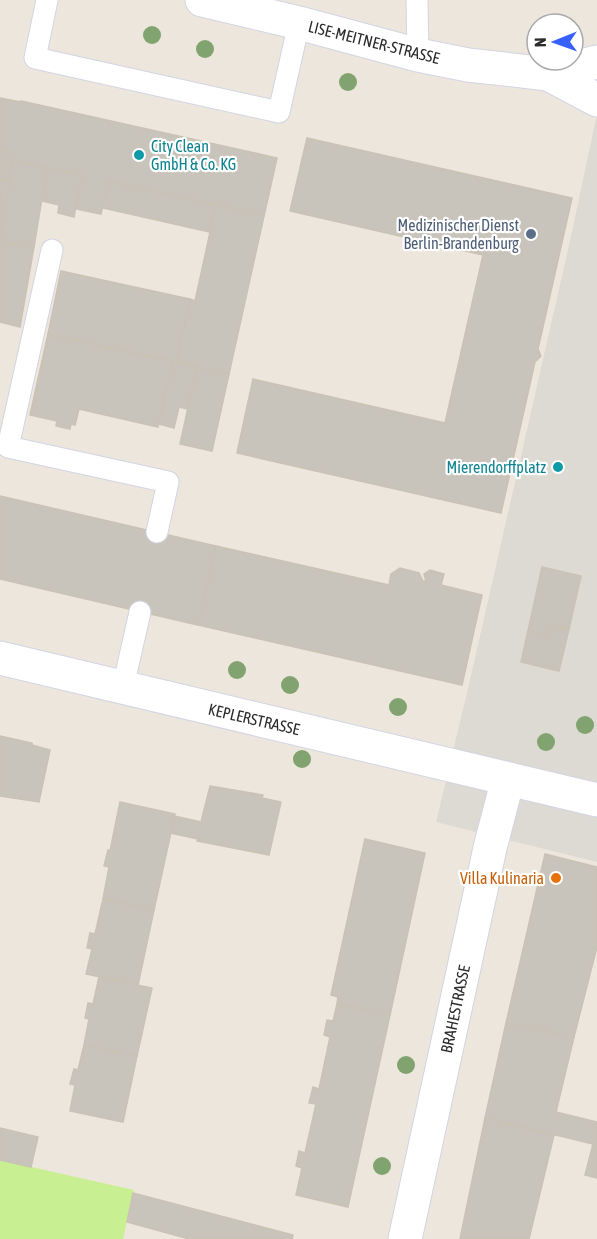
<svg xmlns="http://www.w3.org/2000/svg" width="597" height="1239" font-family="'Asap Condensed',sans-serif">
<style>
.pitch{fill:#c8ef91}
.plaza{fill:#ddd9d3}
.building{fill:#c9c4bb;stroke:#c9c2b5;stroke-width:1.5}
.lines{fill:none;stroke-linecap:round;stroke-linejoin:round}
.lane-casing{stroke:#d1d5e4;stroke-width:23}
.street-casing{stroke:#d1d5e4;stroke-width:35}
.secondary-casing{stroke:#d1d5e4;stroke-width:35}
.lane{stroke:#fff;stroke-width:21}
.street{stroke:#fff;stroke-width:33}
.secondary{stroke:#fff;stroke-width:33}
.tree{fill:#81a36f}
.culture-dot{fill:#0f9aa8;stroke:#fff;stroke-width:2}
.service-dot{fill:#5c6f8a;stroke:#fff;stroke-width:2}
.food-dot{fill:#e8710a;stroke:#fff;stroke-width:2}
.labels{text-anchor:middle;stroke-width:4.5;stroke-linejoin:round;paint-order:stroke}
.street-label{font-size:16px;fill:#2b2b2b;stroke:#fff}
.culture-label{font-size:16px;fill:#0d838f;stroke:#fff;text-anchor:start}
.service-label{font-size:16px;fill:#4e5e75;stroke:#fff;text-anchor:end}
.food-label{font-size:16px;fill:#c56008;stroke:#fff;text-anchor:end}
</style>
<rect width="100%" height="100%" fill="#ede6dc"/>
<polygon class="pitch" points="0,1160 134,1190 123,1239 0,1239"/>
<polygon class="plaza" points="597,114 597,862 436,822 467,693 570,241"/>
<g class="building">
<polygon points="0,98 21,102 21,101 277,158 264,216 108,181 101,214 76,209 82,175 10,160 11,153 0,151"/>
<polygon points="307,138 572,198 538,349 541,356 535,362 501,513 237,453 253,379 445,423 483,255 290,211"/>
<polygon points="0,151 11,153 10,160 13,160 10,181 0,179"/>
<polygon points="13,160 47,168 34,247 0,241"/>
<polygon points="47,168 82,175 74,217 58,213 59,205 42,201"/>
<polygon points="0,179 10,181 0,237"/>
<polygon points="108,181 216,205 210,232 103,208"/>
<polygon points="216,205 264,216 229,374 176,362 190,299 195,301"/>
<polygon points="0,241 34,247 20,327 0,322"/>
<polygon points="61,271 190,299 176,362 48,334"/>
<polygon points="48,334 173,362 158,427 79,409 75,425 71,424 70,429 56,426 57,421 30,415"/>
<polygon points="173,362 197,367 188,409 179,407 174,428 159,424"/>
<polygon points="197,367 229,374 212,451 180,444"/>
<polygon points="0,496 216,546 198,625 0,579"/>
<polygon points="216,546 389,585 391,574 400,568 419,573 423,581 426,581 424,574 430,570 444,574 441,585 482,595 462,685 198,625"/>
<polygon points="542,567 581,576 569,629 550,625 548,636 528,631"/>
<polygon points="550,625 569,629 559,671 521,662 528,631 548,636"/>
<polygon points="0,736 32,743 32,745 50,750 39,802 0,796"/>
<polygon points="210,786 263,795 262,798 281,802 269,855 197,841 198,839 170,833 174,816 201,822"/>
<polygon points="120,802 175,814 154,910 103,899 109,867 104,866 108,850 110,851"/>
<polygon points="365,839 425,853 390,1015 337,1004 338,997 331,995"/>
<polygon points="545,854 597,867 597,947 574,1037 506,1023"/>
<polygon points="103,899 154,910 138,985 86,974 92,949 87,948 90,933 95,934"/>
<polygon points="99,977 152,988 137,1056 84,1045 89,1019 85,1018 88,1003 93,1004"/>
<polygon points="337,1004 390,1015 348,1207 296,1195 302,1168 296,1166 299,1151 305,1153 316,1104 309,1103 313,1087 319,1089 330,1037 324,1035 327,1020 333,1021"/>
<polygon points="506,1023 574,1037 556,1112 597,1122 597,1145 485,1118"/>
<polygon points="84,1045 137,1056 123,1122 70,1111 75,1085 70,1084 74,1069 78,1070"/>
<polygon points="485,1118 554,1135 529,1239 460,1239"/>
<polygon points="0,1128 38,1137 31,1167 0,1160"/>
<polygon points="593,1144 597,1145 597,1178 585,1175"/>
<polygon points="133,1193 293,1235 292,1239 189,1239 127,1222"/>
</g>
<g class="lines">
<defs>
<g id="lane">
<polyline points="47,0 35,58 279,112 299,23"/>
<polyline points="417,0 418,55"/>
<polyline points="52,250 8,447 168,482 157,532"/>
<polyline points="123,687 140,612"/>
</g>
<g id="street">
<polyline points="0,658 597,800"/>
<polyline points="405,1239 490,848 508,779"/>
</g>
<g id="secondary">
<polyline points="202,0 299,23 418,55 468,65 548,74 597,62"/>
<polyline points="548,74 597,100"/>
</g>
</defs>
<use href="#lane" class="lane-casing"/>
<use href="#street" class="street-casing"/>
<use href="#secondary" class="secondary-casing"/>
<use href="#lane" class="lane"/>
<use href="#street" class="street"/>
<use href="#secondary" class="secondary"/>
</g>
<g class="tree">
<circle cx="152" cy="35" r="9"/>
<circle cx="205" cy="49" r="9"/>
<circle cx="348" cy="82" r="9"/>
<circle cx="237" cy="670" r="9"/>
<circle cx="290" cy="685" r="9"/>
<circle cx="398" cy="707" r="9"/>
<circle cx="585" cy="725" r="9"/>
<circle cx="546" cy="742" r="9"/>
<circle cx="302" cy="759" r="9"/>
<circle cx="406" cy="1065" r="9"/>
<circle cx="382" cy="1166" r="9"/>
</g>
<g class="culture-dot">
<circle cx="139" cy="155" r="6"/>
<circle cx="558" cy="467" r="6"/>
</g>
<circle class="service-dot" cx="531" cy="234" r="6"/>
<circle class="food-dot" cx="556" cy="878" r="6"/>
<g class="labels">
<g class="street-label">
<text transform="translate(374 42) rotate(14)" y="6">LISE-MEITNER-STRASSE</text>
<text transform="translate(254 719) rotate(13)" y="6">KEPLERSTRASSE</text>
<text transform="translate(455 1009) rotate(-78)" y="6">BRAHESTRASSE</text>
</g>
<g class="culture-label">
<text x="151" y="152">City Clean<tspan x="151" dy="18">GmbH &amp; Co. KG</tspan></text>
<text x="546" y="473" text-anchor="end">Mierendorffplatz</text>
</g>
<g class="service-label">
<text x="519" y="231">Medizinischer Dienst<tspan x="519" dy="18">Berlin-Brandenburg</tspan></text>
</g>
<g class="food-label">
<text x="544" y="884">Villa Kulinaria</text>
</g>
</g>
<g transform="translate(555 42) rotate(269)"><circle r="28" fill="#ffffff" stroke="#aaaaaa" stroke-width="1.5"/>
<path d="M0-4.5L10 22L0 15L-10 22Z" fill="#3760ff"/>
<text y="-9" font-size="16" font-weight="bold" text-anchor="middle" fill="#2b2b2b">N</text>
</g>
</svg>
